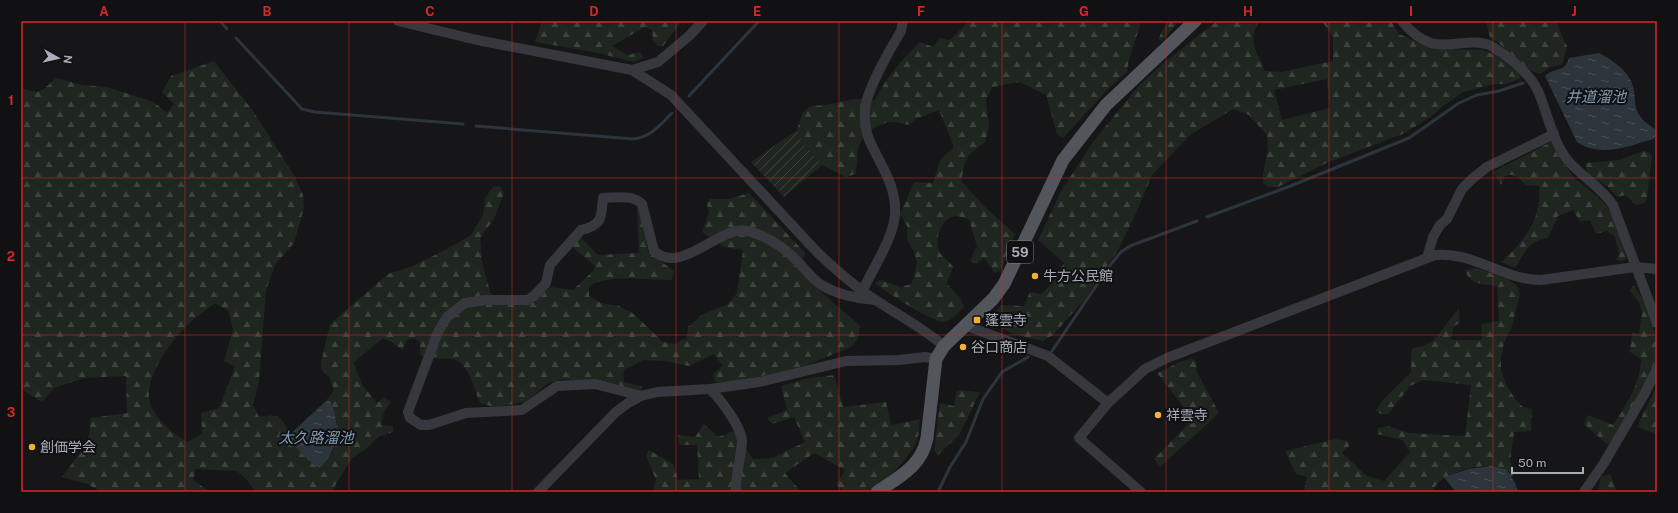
<svg xmlns="http://www.w3.org/2000/svg" width="1678" height="513" font-family="'Public Sans','Noto Sans JP',sans-serif">
<style>
.forest{fill:url(#forest-firs);fill-rule:evenodd}
.garden{fill:url(#garden-furrows)}
.water{fill:url(#water-ripples)}
.lines{fill:none;stroke-linecap:round;stroke-linejoin:round}
.stream{stroke:#2c353c;stroke-width:3}
.minor{stroke:#37383d;stroke-width:10}
.major{stroke:#53555c;stroke-width:13}
.grid{fill:none;stroke:#d62828;stroke-width:1;stroke-opacity:0.55}
.poi-dot{fill:#f2b134;stroke:#111113;stroke-width:1.5}
.labels{text-anchor:middle;stroke-width:4;stroke-linejoin:round;paint-order:stroke}
.shield{fill:#111113;stroke:#7b7e86;stroke-width:1}
.shield-label{font-size:13px;font-weight:bold;fill:#a8adb8}
.poi-label{font-size:14px;fill:#a8adb8;stroke:#111113;text-anchor:start}
.water-label{font-size:15px;font-style:italic;fill:#7f9bb3;stroke:#111113}
.neatline{fill:none;stroke:#d62828;stroke-width:1.5}
.grid-label{font-size:13px;text-anchor:middle;font-weight:bold;fill:#d62828}
</style>
<defs>
<pattern id="forest-firs" width="22" height="20" patternUnits="userSpaceOnUse"><rect width="22" height="20" fill="#1e261f"/><path d="M5 1l3.5 6h-7zM16 11l3.5 6h-7z" fill="#3c433d"/></pattern>
<pattern id="garden-furrows" width="10" height="10" patternUnits="userSpaceOnUse"><rect width="10" height="10" fill="#1e261f"/><path d="M-1 1l2-2M0 10L10 0M9 11l2-2" fill="none" stroke="#3c433d"/></pattern>
<pattern id="water-ripples" width="26" height="14" patternUnits="userSpaceOnUse"><rect width="26" height="14" fill="#2c353c"/><path d="M2 4q2-2 4 0t4 0M15 11q2-2 4 0t4 0" fill="none" stroke="#485056"/></pattern>
</defs>
<rect width="100%" height="100%" fill="#161618"/>
<g class="forest">
<polygon points="542,21 682,21 663,46 657,46 653,41 652,30 645,27 612,46 628,55 640,52 644,58 633,62 598,53 535,42"/>
<path d="M 969,21 L 1141,22 L 1129,60 L 1127,72 L 1109,88 L 1063,138 L 1057,134 L 1046,95 L 1020,82 L 992,87 L 986,100 L 989,126 L 985,142 L 970,154 L 965,162 L 961,181 L 987,209 L 1015,234 L 1001,270 L 995,273 L 984,258 L 976,264 L 970,261 L 977,246 L 969,220 C 963,217 954,214 948,219 C 938,226 935,243 940,253 C 943,258 950,261 953,267 L 950,276 L 946,283 L 961,299 L 964,307 C 958,312 951,322 944,322 C 934,323 884,291 875,283 L 881,280 L 901,287 L 911,284 L 914,277 L 917,262 L 914,252 L 907,239 L 907,226 L 900,214 L 914,182 L 933,183 L 940,160 L 954,147 L 939,110 L 916,119 L 908,125 C 903,124 898,122 893,122 C 879,122 861,135 858,149 C 857,158 858,165 855,174 L 846,177 L 822,165 L 805,146 L 797,130 L 802,114 L 810,106 L 826,105 L 854,99 L 875,100 C 887,76 901,61 920,42 L 933,47 L 940,38 L 950,40 Z"/>
<polygon points="1168,21 1179,21 1162,41 1158,39"/>
<path d="M 1217,21 L 1260,21 C 1246,39 1257,52 1265,71 L 1281,72 L 1333,61 L 1333,38 L 1322,21 L 1391,21 L 1399,34 L 1428,47 L 1439,49 L 1483,50 L 1495,55 L 1519,73 L 1521,78 L 1507,84 L 1495,84 L 1463,92 L 1443,106 L 1432,116 L 1405,133 L 1329,162 L 1278,187 L 1268,187 L 1263,183 L 1263,173 L 1268,150 L 1267,135 L 1249,115 L 1233,109 L 1190,135 L 1152,175 L 1137,211 L 1119,248 L 1084,300 L 1053,335 L 1043,341 C 1025,337 1004,334 992,320 L 994,313 L 1001,305 L 1024,306 L 1030,292 L 1041,294 L 1053,283 L 1064,263 L 1038,240 L 1061,191 L 1093,142 L 1136,89 L 1161,65 ZM 1327,79 L 1330,108 L 1282,120 L 1274,90 Z"/>
<path d="M 1486,21 L 1557,21 L 1561,34 L 1567,46 L 1563,62 L 1561,65 L 1550,67 L 1540,74 C 1520,68 1509,47 1490,38 Z"/>
<path d="M 214,61 L 253,111 L 295,177 L 303,195 L 304,208 L 294,243 L 275,265 L 266,290 L 259,381 L 253,405 L 259,417 C 281,413 280,416 290,434 L 287,437 L 316,466 C 320,463 326,460 329,457 C 342,440 338,420 330,402 L 326,401 L 334,390 L 329,377 L 321,369 L 321,363 L 330,324 L 388,274 L 413,266 L 443,251 L 471,235 L 483,215 L 485,198 L 493,187 L 500,186 L 504,193 L 494,219 L 480,238 L 482,262 L 489,288 L 491,294 L 502,303 L 534,303 L 550,287 L 573,290 L 593,271 L 595,266 L 570,245 L 581,238 L 598,255 L 639,253 L 637,207 L 641,208 L 648,252 L 674,271 L 672,280 C 650,281 607,273 589,287 L 589,296 L 601,303 L 619,306 L 634,314 L 663,342 L 675,344 L 681,340 L 686,339 L 688,327 L 703,314 L 728,304 L 737,293 L 743,250 L 724,247 L 702,232 L 709,213 L 707,204 L 710,199 L 729,199 L 749,193 L 806,254 L 797,267 L 818,289 L 860,326 L 858,339 L 851,347 L 804,366 L 736,382 L 715,382 L 713,374 L 723,366 L 714,354 L 689,366 L 665,361 L 643,360 L 625,370 L 623,376 L 624,382 L 643,387 L 641,391 L 607,383 L 562,379 L 548,383 L 525,402 L 494,407 L 480,403 C 475,391 468,361 453,359 C 438,358 435,361 420,355 L 420,343 L 414,338 L 407,340 L 402,350 L 392,342 L 383,338 L 353,363 L 363,386 L 377,403 L 384,397 L 391,402 L 384,412 L 381,425 L 393,426 L 393,432 L 378,437 L 366,449 L 352,458 L 331,492 L 255,492 L 247,480 L 237,471 L 196,469 L 193,480 L 210,492 L 102,492 L 87,484 L 62,477 L 88,442 L 91,418 L 127,413 L 126,376 L 85,378 L 54,388 L 42,402 L 21,389 L 21,88 C 42,95 40,92 56,78 L 82,85 L 107,87 L 154,102 L 167,113 L 174,104 L 162,92 L 171,76 ZM 215,303 L 229,312 L 233,330 L 224,361 L 235,367 L 219,408 L 201,413 L 202,434 L 187,442 C 173,433 150,416 149,397 C 147,374 171,340 187,326 C 195,317 206,310 215,303 Z"/>
<path d="M 1551,142 C 1558,157 1566,168 1577,180 C 1586,188 1597,195 1605,204 C 1617,219 1623,241 1626,259 L 1621,261 L 1616,260 L 1619,255 L 1615,237 L 1607,231 L 1596,234 L 1590,220 L 1580,222 L 1573,210 L 1558,216 L 1548,238 C 1528,241 1525,252 1515,268 L 1501,262 C 1526,239 1541,221 1539,186 L 1526,185 C 1519,178 1515,173 1505,176 L 1501,185 L 1493,172 Z"/>
<polygon points="1643,151 1650,153 1652,157 1647,198 1645,203 1636,205 1626,195 1617,197 1607,186 1587,173 1586,163 1619,160"/>
<path d="M 1476,268 L 1508,279 L 1518,287 L 1520,294 L 1512,326 L 1504,343 L 1501,357 L 1501,371 L 1507,386 L 1515,399 L 1523,407 L 1532,409 L 1531,431 L 1514,432 L 1510,461 L 1515,473 L 1511,477 L 1506,469 C 1501,468 1496,466 1491,466 C 1472,465 1439,474 1432,492 L 1304,492 L 1307,477 L 1296,474 L 1285,451 L 1335,439 L 1347,441 L 1349,446 L 1342,453 L 1367,476 L 1384,481 L 1410,452 L 1403,440 L 1377,434 L 1378,428 L 1388,426 L 1409,433 L 1465,436 L 1471,385 L 1423,380 L 1410,386 L 1388,414 L 1381,414 L 1376,411 L 1382,401 L 1411,372 L 1411,352 L 1413,348 L 1423,346 L 1434,340 L 1459,308 L 1460,323 L 1454,326 L 1451,340 L 1481,340 L 1482,324 L 1499,321 L 1497,286 C 1483,284 1470,285 1465,270 Z"/>
<path d="M 1634,286 C 1650,308 1662,340 1654,367 C 1651,378 1643,389 1637,399 C 1628,415 1620,431 1608,445 L 1584,424 L 1588,415 L 1613,425 C 1627,404 1640,384 1641,359 L 1630,352 L 1632,332 L 1639,334 L 1642,313 L 1639,302 L 1629,290 L 1632,287 Z"/>
<polygon points="1192,358 1197,363 1196,370 1219,413 1160,467 1154,459 1193,419 1157,373 1180,362"/>
<path d="M 834,375 L 843,407 L 886,402 L 891,425 L 920,419 C 919,425 919,432 918,437 C 914,454 880,490 862,492 C 855,493 847,492 840,492 L 843,490 L 836,485 L 845,470 L 814,453 L 785,473 L 801,492 L 740,492 L 740,489 L 728,492 L 652,492 L 656,480 L 646,455 L 649,450 L 673,464 L 678,480 L 699,479 L 697,445 L 679,445 L 678,435 L 695,437 L 704,424 L 718,437 L 733,431 L 753,459 L 772,458 L 805,442 L 794,417 L 772,424 L 767,418 L 787,410 L 781,386 L 810,378 Z"/>
<polygon points="1657,385 1657,434 1637,427"/>
<polygon points="957,390 980,392 959,435 938,455 934,451 940,403 954,406"/>
<polygon points="1610,474 1617,492 1598,492 1601,477"/>
</g>
<polygon class="garden" points="797,130 805,146 822,165 784,197 751,162"/>
<g class="water">
<path d="M 1599,53 C 1609,58 1621,66 1628,76 C 1643,98 1623,110 1657,130 L 1657,135 L 1653,139 C 1629,146 1601,158 1577,142 L 1545,76 C 1556,66 1564,74 1569,58 Z"/>
<path d="M 326,401 L 330,401 L 335,413 L 338,438 L 329,457 L 323,465 L 320,467 C 309,464 295,445 287,437 Z"/>
<polygon points="1491,466 1506,469 1515,483 1518,492 1456,492 1444,477 1469,469"/>
</g>
<g class="lines">
<g class="stream">
<polyline points="220,21 227,29"/>
<polyline points="236,38 302,109 315,112 463,124"/>
<polyline points="689,96 759,21"/>
<path d="M 476,126 L 633,139 C 651,137 660,125 672,113"/>
<polyline points="1207,217 1288,187 1409,138 1459,103 1477,95 1499,91 1523,83"/>
<polyline points="1052,351 1111,264 1121,252 1130,246 1197,221"/>
<polyline points="938,492 950,467 966,442 983,399 1002,372 1028,357"/>
</g>
<g class="minor">
<path d="M 398,21 L 477,40 L 632,70 L 671,95 L 817,252 C 836,270 855,287 877,301 C 900,316 924,329 944,346"/>
<path d="M 1402,21 C 1409,30 1419,39 1431,43 C 1451,49 1474,36 1493,47 C 1510,58 1530,73 1538,91 C 1548,114 1553,144 1570,163 C 1584,178 1602,188 1613,205 L 1657,323"/>
<polyline points="632,70 658,62 689,36 703,21"/>
<polyline points="1427,258 1433,237 1440,225 1447,219 1462,189 1472,179 1487,167 1554,134"/>
<path d="M 863,290 C 873,268 893,239 895,215 C 897,188 882,167 871,144 C 866,134 864,119 865,108 C 868,88 890,49 901,31 L 903,21"/>
<polyline points="964,325 1048,356 1108,403"/>
<path d="M 710,389 C 720,399 742,427 742,442 C 741,459 735,475 736,492"/>
<path d="M 641,396 L 595,384 L 557,386 L 522,410 L 466,413 L 429,425 L 421,425 L 410,418 L 408,412 L 438,332 L 447,317 L 465,303 L 486,300 L 528,300 L 534,296 L 546,283 L 550,265 L 581,230 C 603,225 601,217 603,198 C 616,198 632,194 642,204 L 654,251 C 682,276 719,225 747,231 C 763,234 782,246 794,258 C 803,266 810,277 820,284 C 835,294 858,299 875,300"/>
<polyline points="538,492 616,412 628,403 641,396 657,392 710,389 759,382 846,361 899,360 925,357 936,359"/>
<path d="M 1141,492 L 1079,438 L 1108,403 L 1145,369 L 1167,358 L 1435,255 C 1473,251 1503,280 1541,280 L 1635,267 L 1657,269"/>
<polyline points="1584,492 1604,463 1645,393 1657,369"/>
</g>
<path class="major" d="M 877,492 C 899,477 922,466 927,438 L 936,359 L 944,346 L 993,299 L 1004,284 L 1063,160 L 1106,105 L 1195,21"/>
</g>
<path class="grid" d="M 185,21 L 185,492M 349,21 L 349,492M 512,21 L 512,492M 676,21 L 676,492M 839,21 L 839,492M 1002,21 L 1002,492M 1166,21 L 1166,492M 1329,21 L 1329,492M 1493,21 L 1493,492M 21,178 L 1657,178M 21,335 L 1657,335"/>
<g class="poi-dot">
<circle cx="1035" cy="276" r="4"/>
<rect x="973" y="316" width="8" height="8" rx="2"/>
<circle cx="963" cy="347" r="4"/>
<circle cx="1158" cy="415" r="4"/>
<circle cx="32" cy="447" r="4"/>
</g>
<g class="labels">
<rect class="shield" x="1007" y="241" width="26" height="22" rx="3"/>
<g class="shield-label">
<text x="1020" y="257">59</text>
</g>
<g class="poi-label">
<text x="1043" y="281">牛方公民館</text>
<text x="985" y="325">蓬雲寺</text>
<text x="971" y="352">谷口商店</text>
<text x="1166" y="420">祥雲寺</text>
<text x="40" y="452">創価学会</text>
</g>
<g class="water-label">
<text x="1596" y="102">井道溜池</text>
<text x="316" y="443">太久路溜池</text>
</g>
</g>
<rect width="1678" height="513" fill="none" stroke="#111113" stroke-width="44"/>
<g transform="translate(58 58) rotate(98)" stroke="#111113" stroke-width="3" paint-order="stroke">
<path d="M0-3L7 15L0 10L-7 15Z" fill="#a8adb8"/>
<text y="-6" font-size="11" font-weight="bold" text-anchor="middle" fill="#a8adb8">N</text>
</g>
<path d="M1512 467v6h71v-6" fill="none" stroke="#a8adb8" stroke-width="2"/>
<text x="1518" y="467" font-size="12" fill="#a8adb8" stroke="#111113" stroke-width="3" paint-order="stroke">50 m</text>
<rect x="22" y="22" width="1634" height="469" class="neatline"/>
<g class="grid-label">
<text x="104" y="16">A</text>
<text x="267" y="16">B</text>
<text x="430" y="16">C</text>
<text x="594" y="16">D</text>
<text x="757" y="16">E</text>
<text x="921" y="16">F</text>
<text x="1084" y="16">G</text>
<text x="1248" y="16">H</text>
<text x="1411" y="16">I</text>
<text x="1574" y="16">J</text>
<text x="11" y="105">1</text>
<text x="11" y="261">2</text>
<text x="11" y="417">3</text>
</g>
</svg>
